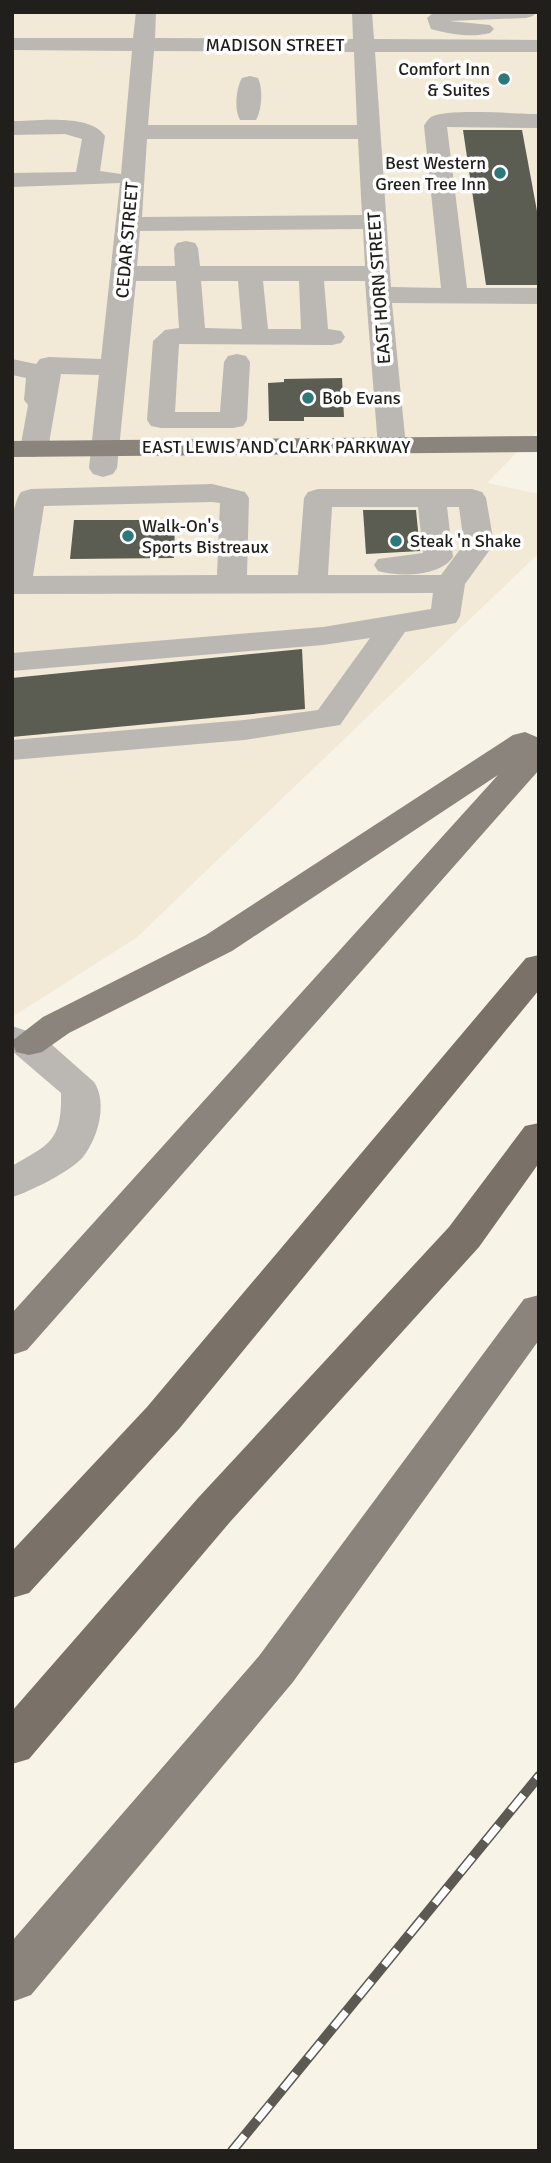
<svg xmlns="http://www.w3.org/2000/svg" width="551" height="2163" font-family="Signika,sans-serif">
<style>
.built{fill:#f2e9d6}
.building{fill:#5c5d52}
.lines{fill:none;stroke-linecap:round;stroke-linejoin:round}
.minor{fill:#bbb7b3;fill-rule:evenodd}
.major{fill:#8b847c;fill-rule:evenodd}
.highway{fill:#7a7169;fill-rule:evenodd}
.rail-casing{stroke:#5c5953;stroke-width:10}
.rail{stroke:#fff;stroke-width:7;stroke-dasharray:20;stroke-linecap:butt}
.poi-dot{fill:#2e787b;stroke:#fff;stroke-width:2.5}
.labels{text-anchor:middle;stroke-width:7;stroke-linejoin:round;paint-order:stroke}
.far-street-label{font-size:18px;fill:#211f1b;stroke:#fff}
.far-poi-label{font-size:18px;fill:#211f1b;stroke:#fff;text-anchor:start}
</style>
<rect width="100%" height="100%" fill="#f8f3e7"/>
<polygon class="built" points="12,12 539,12 539,430 487,483 539,494 539,553 136,938 12,1017"/>
<g class="building">
<polygon points="463,130 522,130 539,222 539,285 486,285"/>
<polygon points="342,378 344,417 304,417 304,421 269,421 268,383 284,382 284,379"/>
<polygon points="363,510 416,510 420,551 366,554"/>
<polygon points="74,520 175,520 174,558 70,559"/>
<polygon points="302,649 305,709 12,737 12,678"/>
</g>
<g class="lines">
<g class="minor">
<path d="M 136,12 L 156,12 L 155,38 L 353,39 L 352,12 L 372,12 L 374,39 L 539,40 L 539,52 L 375,52 L 391,287 L 441,288 L 424,126 C 425,124 428,119 431,117 C 447,108 517,114 539,114 L 539,128 L 447,127 L 467,288 L 539,288 L 539,304 L 392,303 L 406,447 L 402,453 L 392,455 L 382,453 L 378,447 L 365,281 L 324,281 L 328,329 L 341,331 L 345,337 L 341,343 L 332,345 L 179,344 L 175,412 L 220,412 L 224,362 L 228,356 L 237,354 L 246,356 L 250,362 L 247,420 L 243,426 L 233,428 L 161,428 L 151,426 L 147,420 L 153,341 L 165,330 L 179,328 L 176,281 L 136,281 L 117,468 L 113,474 L 103,477 L 93,474 L 89,468 L 99,375 L 61,374 L 48,449 L 44,455 L 34,457 L 24,455 L 20,449 L 28,405 L 24,400 L 26,378 L 12,375 L 12,359 L 36,364 L 40,359 L 49,357 L 101,359 L 120,183 L 12,187 L 12,173 L 76,172 L 82,139 L 65,134 L 12,135 L 12,121 C 37,121 90,113 105,136 L 100,171 L 121,174 L 132,51 L 12,50 L 12,38 L 133,38 ZM 154,51 L 354,52 L 357,125 L 148,125 ZM 147,139 L 358,139 L 362,215 L 142,217 ZM 363,229 L 365,266 L 200,266 L 198,248 L 195,243 L 186,241 L 177,243 L 174,248 L 175,266 L 137,266 L 140,231 ZM 201,281 L 238,281 L 242,329 L 205,328 ZM 263,281 L 299,281 L 301,329 L 268,329 Z"/>
<path d="M 434,12 L 536,12 L 533,16 L 526,18 L 449,21 L 490,25 L 494,29 L 490,33 C 471,38 450,34 431,29 L 427,18 Z"/>
<path d="M 250,76 L 258,78 C 263,88 262,110 256,120 L 240,120 C 234,110 236,88 242,78 Z"/>
<path d="M 212,484 L 245,492 L 249,498 L 247,575 L 298,575 L 304,498 L 308,492 L 318,489 L 472,489 L 482,492 L 486,498 L 494,544 L 465,584 L 460,616 L 456,623 L 405,632 L 340,725 L 244,740 L 12,760 L 12,740 L 244,720 L 318,710 L 370,638 L 323,645 L 12,671 L 12,653 L 323,627 L 431,609 L 433,593 L 12,594 C 12,567 6,514 21,492 L 31,489 ZM 212,502 L 220,503 L 217,575 L 33,576 L 44,506 ZM 332,507 L 418,507 L 423,553 L 378,559 L 374,565 L 378,571 C 400,577 439,577 453,557 L 447,507 L 459,507 L 464,544 L 441,575 L 328,575 Z"/>
<path d="M 12,1026 L 42,1036 L 94,1082 C 108,1103 98,1138 83,1157 C 71,1171 30,1192 12,1197 L 12,1166 C 50,1144 62,1141 61,1093 L 12,1051 Z"/>
</g>
<g class="major">
<polygon points="539,436 539,452 12,457 12,441"/>
<polygon points="525,732 539,738 539,770 27,1350 12,1355 12,1313 498,775 232,951 69,1033 42,1052 29,1055 16,1052 12,1041 43,1017 206,935 513,735"/>
<polygon points="539,1295 539,1340 293,1682 31,1995 12,2002 12,1941 259,1656 524,1299"/>
</g>
<g class="highway">
<polygon points="539,955 539,990 179,1429 29,1593 12,1598 12,1551 147,1407 526,958"/>
<polygon points="539,1123 539,1163 479,1247 230,1522 29,1759 12,1764 12,1711 198,1498 449,1227 525,1126"/>
</g>
<defs>
<polyline id="rail" points="232,2151 539,1776"/>
</defs>
<use href="#rail" class="rail-casing"/>
<use href="#rail" class="rail"/>
</g>
<g class="poi-dot">
<circle cx="504" cy="79" r="7"/>
<circle cx="500" cy="173" r="7"/>
<circle cx="308" cy="398" r="7"/>
<circle cx="128" cy="536" r="7"/>
<circle cx="396" cy="541" r="7"/>
</g>
<g class="labels">
<g class="far-street-label">
<text x="275" y="51">MADISON STREET</text>
<text transform="translate(127 240) rotate(-85)" y="6">CEDAR STREET</text>
<text transform="translate(379 288) rotate(-94)" y="6">EAST HORN STREET</text>
<text x="276" y="453">EAST LEWIS AND CLARK PARKWAY</text>
</g>
<g class="far-poi-label">
<text x="490" y="75" text-anchor="end">Comfort Inn<tspan x="490" dy="21">&amp; Suites</tspan></text>
<text x="486" y="169" text-anchor="end">Best Western<tspan x="486" dy="21">Green Tree Inn</tspan></text>
<text x="322" y="404">Bob Evans</text>
<text x="142" y="532">Walk-On's<tspan x="142" dy="21">Sports Bistreaux</tspan></text>
<text x="410" y="547">Steak 'n Shake</text>
</g>
</g>
<rect width="551" height="2163" fill="none" stroke="#211f1b" stroke-width="28"/>
</svg>
